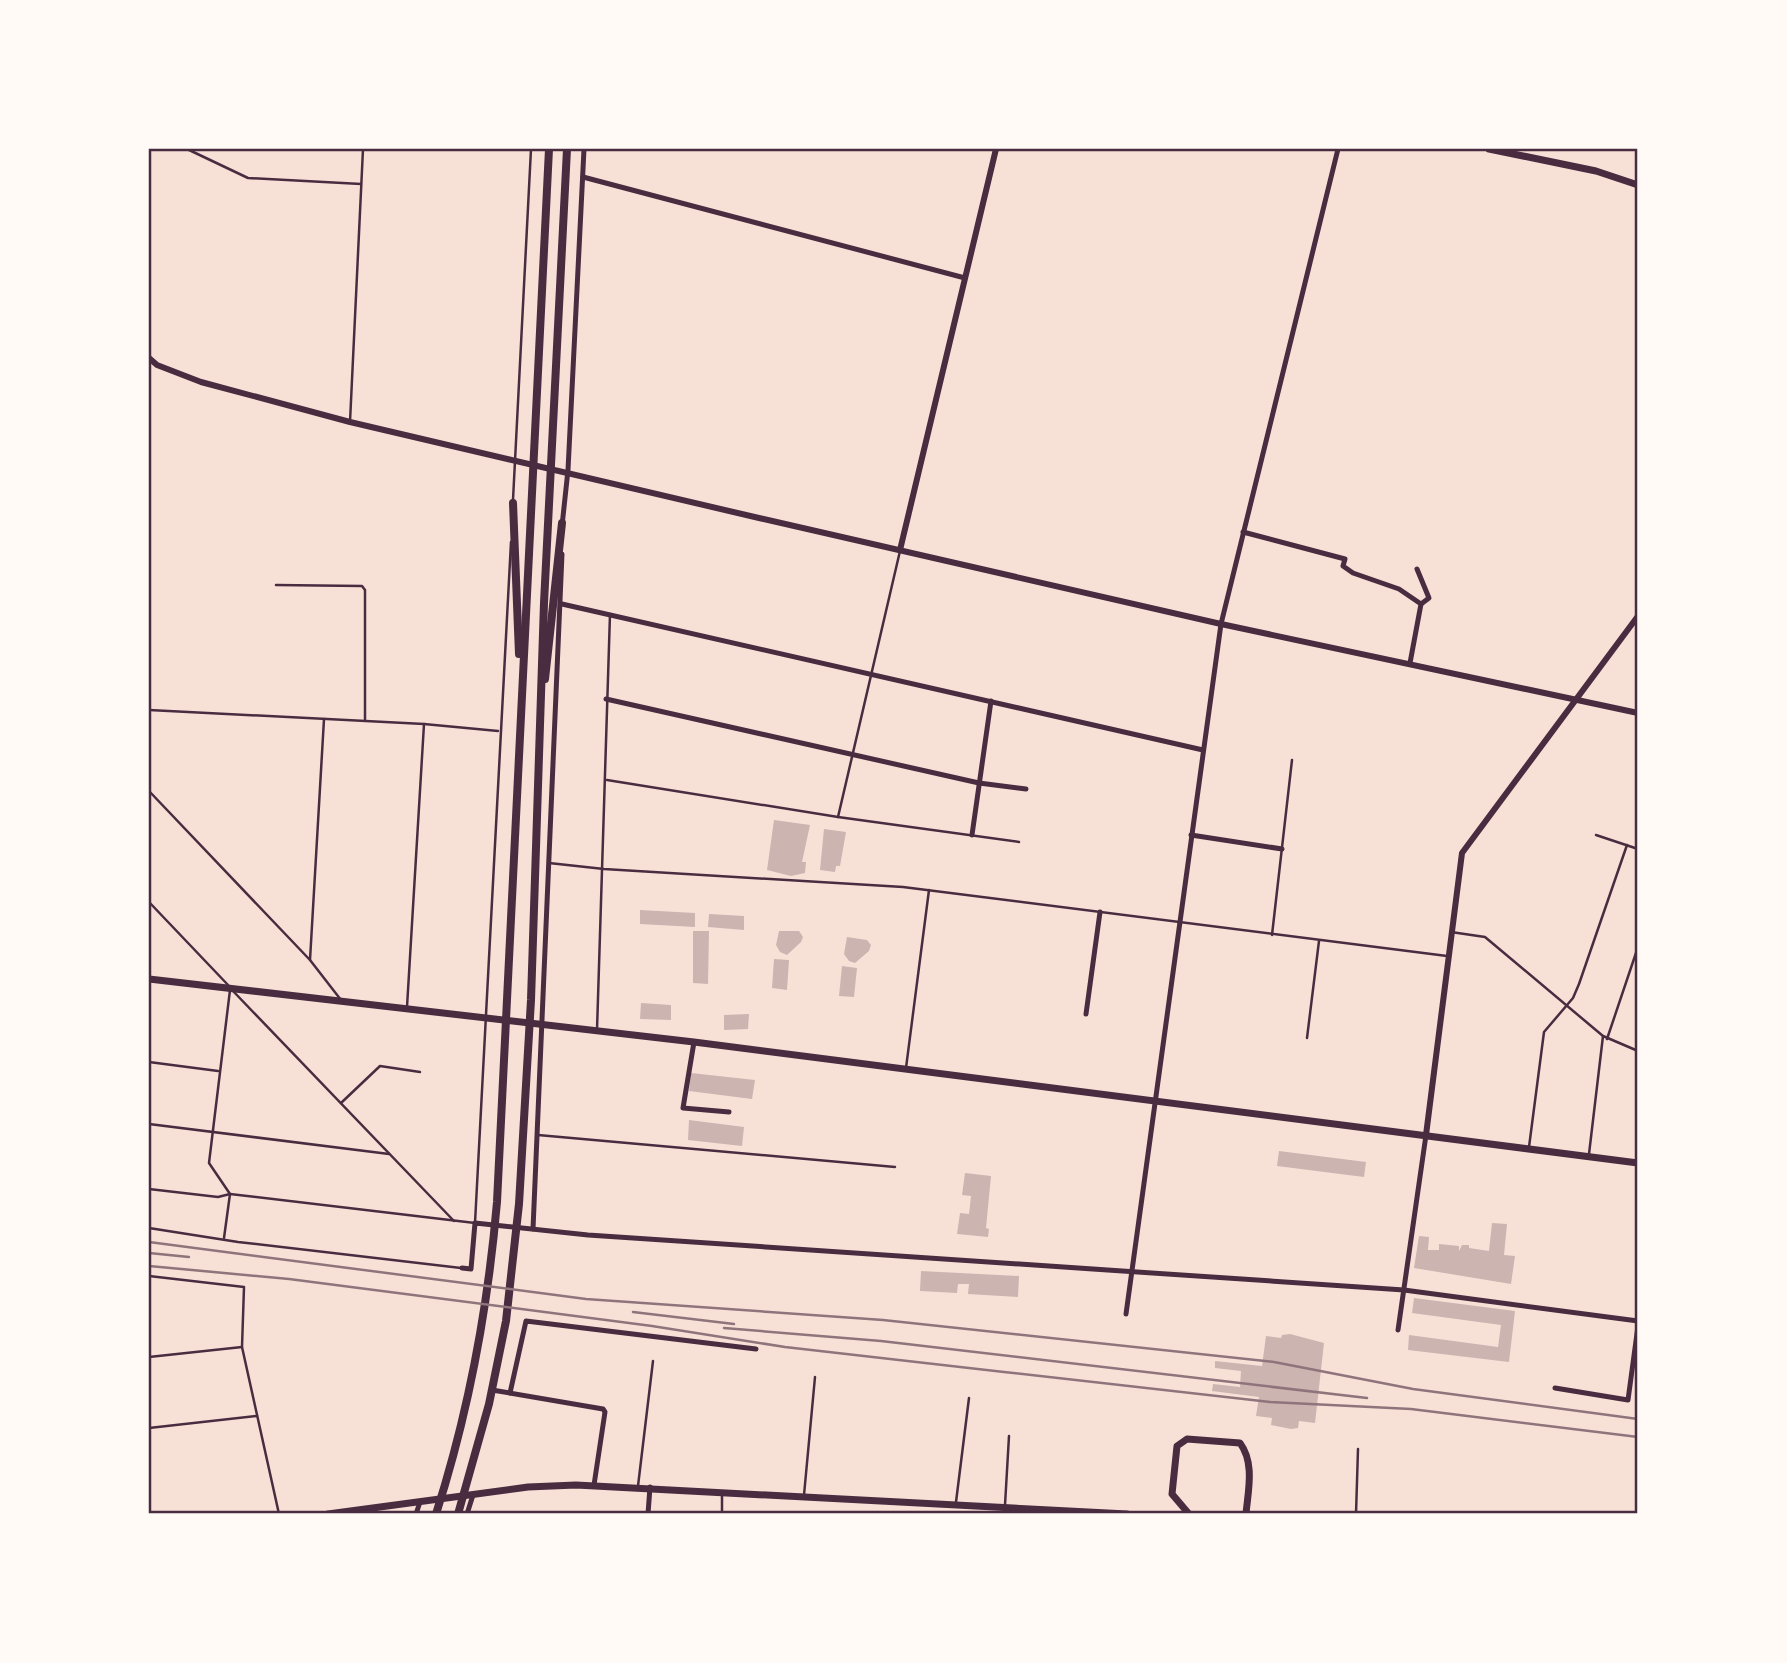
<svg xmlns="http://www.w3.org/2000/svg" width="1787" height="1663" font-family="Helvetica,sans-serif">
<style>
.building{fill:#ccb4b1}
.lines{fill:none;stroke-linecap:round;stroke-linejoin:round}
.service{stroke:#4a2c40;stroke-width:2.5}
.minor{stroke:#4a2c40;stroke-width:5}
.tertiary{stroke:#4a2c40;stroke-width:6}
.secondary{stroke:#4a2c40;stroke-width:7}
.trunk{stroke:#4a2c40;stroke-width:8}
.rail{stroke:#8f747c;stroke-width:2.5}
.neatline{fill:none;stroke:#4a2c40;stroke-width:2.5}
</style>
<rect width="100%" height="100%" fill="#f7e1d7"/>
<g class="building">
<polygon points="774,820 810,825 802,862 806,862 805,873 791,876 767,870"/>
<polygon points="824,829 846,832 840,866 836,866 835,872 820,870"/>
<polygon points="640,910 695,913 695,927 640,924"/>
<polygon points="709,914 744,916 744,930 708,927"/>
<polygon points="693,931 709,931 708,984 693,983"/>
<polygon points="779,931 799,931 803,937 801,942 787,955 780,952 776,945"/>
<polygon points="847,937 867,940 871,945 869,951 855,963 849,961 844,954"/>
<polygon points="774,959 789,960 787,990 772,988"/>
<polygon points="842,966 857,968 854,997 839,996"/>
<polygon points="641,1003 671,1005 671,1020 640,1019"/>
<polygon points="749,1014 748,1029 724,1030 724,1015"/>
<polygon points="691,1073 755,1080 752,1099 689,1091"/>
<polygon points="689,1120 744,1127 742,1146 688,1140"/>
<polygon points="1279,1151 1366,1162 1364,1177 1277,1166"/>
<polygon points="965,1173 991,1176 986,1228 989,1229 988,1237 957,1234 960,1213 969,1214 971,1196 962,1195"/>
<polygon points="1492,1223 1507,1224 1504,1255 1515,1256 1511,1284 1414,1268 1419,1236 1429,1237 1428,1250 1439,1250 1439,1244 1459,1246 1459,1251 1462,1245 1469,1245 1469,1248 1489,1251"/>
<polygon points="921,1271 1019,1276 1018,1297 968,1294 969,1284 958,1284 957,1293 920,1291"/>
<polygon points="1414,1298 1515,1311 1509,1362 1408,1350 1409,1335 1498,1347 1501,1325 1412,1313"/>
<polygon points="1290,1334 1324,1343 1315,1423 1299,1421 1298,1428 1291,1429 1271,1425 1272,1418 1256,1416 1259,1397 1212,1391 1213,1384 1240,1387 1241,1371 1215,1368 1215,1361 1262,1366 1266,1336 1281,1338 1282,1335"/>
</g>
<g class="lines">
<g class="service">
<polyline points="187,149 248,178 361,184"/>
<polyline points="350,422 363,149"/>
<polyline points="513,500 531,149"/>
<polyline points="276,585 362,586 365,590 365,720"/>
<polyline points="149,710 424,724 498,731"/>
<polyline points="607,780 838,817 1019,842"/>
<polyline points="149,791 310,960 341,1000"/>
<polyline points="838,817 900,551"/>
<polyline points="1596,835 1638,849"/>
<polyline points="549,863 604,869 903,887 1447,956"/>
<polyline points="149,902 229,986"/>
<polyline points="1451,932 1485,937 1603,1036 1638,1051"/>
<polyline points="1272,935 1292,760"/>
<polyline points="310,960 324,719"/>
<polyline points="233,991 454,1221"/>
<polyline points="407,1007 424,724"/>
<polyline points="597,1030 610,614"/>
<polyline points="1307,1038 1319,941"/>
<polyline points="1607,1039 1638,947"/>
<polyline points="149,1062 218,1071"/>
<polyline points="906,1068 929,890"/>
<polyline points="341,1103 380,1066 420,1072"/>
<polyline points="149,1124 389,1154"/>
<polyline points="538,1135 895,1167"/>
<polyline points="1529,1147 1544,1032 1573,998 1579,984 1627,845"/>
<polyline points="1589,1154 1603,1036"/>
<polyline points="149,1189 218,1197 230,1194 475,1223 511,542"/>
<polyline points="149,1228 238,1242 461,1268"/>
<polyline points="224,1238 230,1194 209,1163 230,990"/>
<polyline points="149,1276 244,1287 242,1347 279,1514"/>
<polyline points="149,1357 242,1347"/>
<polyline points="149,1428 257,1416"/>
<polyline points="638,1486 653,1361"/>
<polyline points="804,1495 815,1377"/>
<polyline points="956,1502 969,1398"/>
<polyline points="1005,1505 1009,1436"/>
<polyline points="722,1514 722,1495"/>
<polyline points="1356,1514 1358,1449"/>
</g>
<g class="minor">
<polyline points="583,177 965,278"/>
<polyline points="562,526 568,470 584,149"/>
<polyline points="1243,532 1345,559 1343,566 1353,573 1399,589 1421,604 1410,663"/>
<polyline points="1417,569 1429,598 1421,604"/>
<polyline points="562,604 1203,750"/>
<polyline points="606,699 979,783 1026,789"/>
<polyline points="972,835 991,701"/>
<polyline points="1191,835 1282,849"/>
<polyline points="1086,1014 1100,912"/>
<polyline points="694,1042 683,1108 729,1112"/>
<polyline points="533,1229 562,554"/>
<polyline points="462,1268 471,1269 475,1223 588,1235 1404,1290 1638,1321"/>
<polyline points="1126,1314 1221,624 1338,149"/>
<polyline points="1398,1330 1426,1135"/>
<polyline points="1555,1388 1628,1400 1638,1326"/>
<polyline points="492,1390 603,1409 605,1412 594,1485"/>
<polyline points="510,1393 526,1321 756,1349"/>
<polyline points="416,1514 420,1502"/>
<polyline points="467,1514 473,1495"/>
<polyline points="648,1514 650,1487"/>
</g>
<g class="tertiary">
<polyline points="149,358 157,365 201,382 350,422 759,518 1221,624 1638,713"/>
<polyline points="900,550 996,149"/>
<polyline points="1426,1135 1462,853 1638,616"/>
</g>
<g class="secondary">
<polyline points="1489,149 1596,171 1638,185"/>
<polyline points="149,979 694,1042 1638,1163"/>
<polyline points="328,1514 528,1487 576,1485 1127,1514"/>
<path d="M 1189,1514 L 1172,1494 L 1177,1446 L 1187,1439 L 1240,1443 C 1255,1463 1248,1491 1246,1514"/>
</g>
<g class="trunk">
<polyline points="513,503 519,654"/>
<polyline points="545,679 562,523"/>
<path d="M 436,1514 C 468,1414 488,1307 497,1202 L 549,149"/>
<polyline points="458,1514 489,1404 506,1321 519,1204 531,1000 544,603 567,149"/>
</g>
<g class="rail">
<polyline points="149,1242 586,1299 883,1320 1274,1362 1413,1389 1638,1419"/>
<polyline points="149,1253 189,1257"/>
<polyline points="149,1266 289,1279 652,1326 785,1347 1004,1372 1270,1402 1411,1409 1638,1437"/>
<polyline points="633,1312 734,1324"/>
<polyline points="724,1328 881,1341 1367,1398"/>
</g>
</g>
<rect width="1787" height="1663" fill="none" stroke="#fffaf5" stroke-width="301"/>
<rect x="150" y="150" width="1486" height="1362" class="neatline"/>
</svg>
